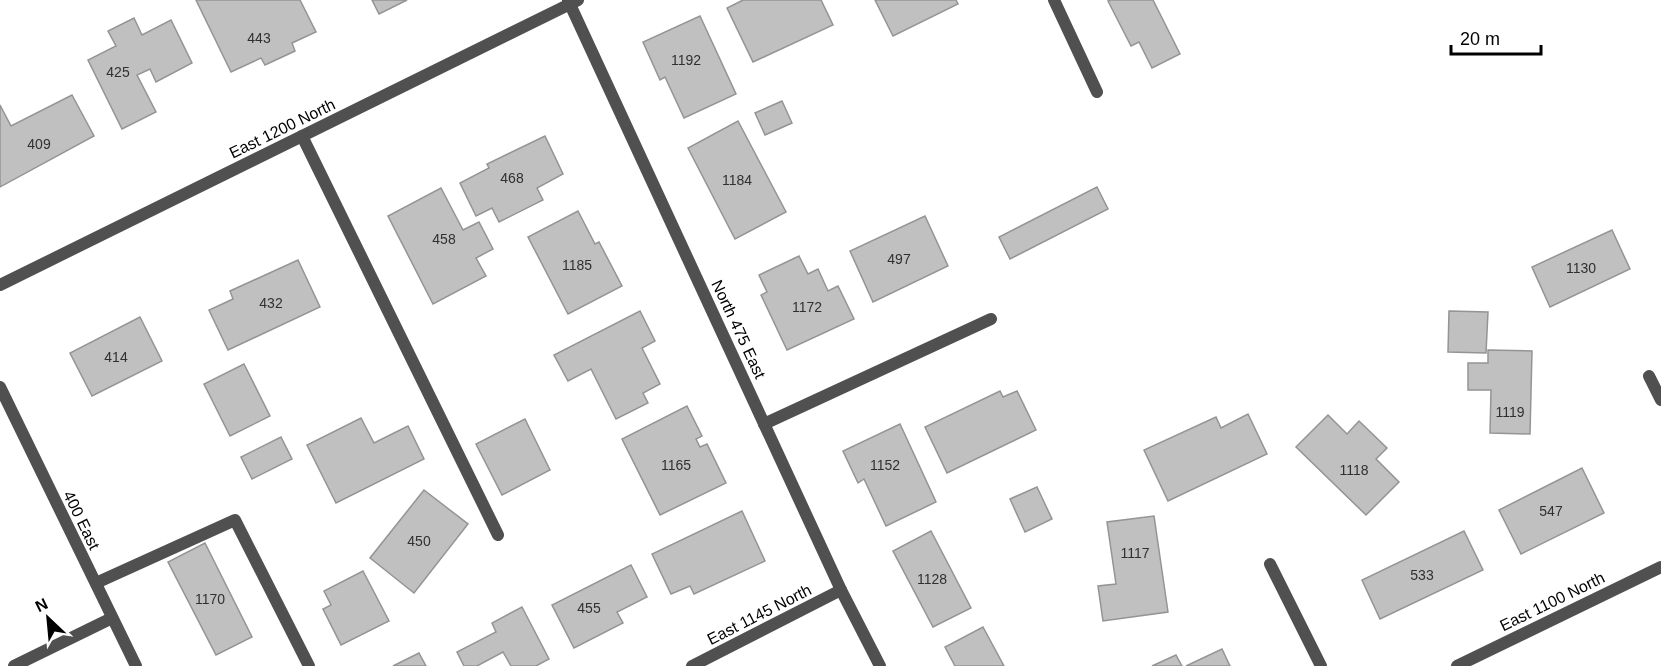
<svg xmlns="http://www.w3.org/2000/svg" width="1661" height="666" font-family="Helvetica,sans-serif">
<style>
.building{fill:#c0c0c0;stroke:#949494;stroke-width:1.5}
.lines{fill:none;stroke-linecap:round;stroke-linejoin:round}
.service{stroke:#505050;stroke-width:12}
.minor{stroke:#505050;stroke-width:12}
.tertiary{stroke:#505050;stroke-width:12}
.labels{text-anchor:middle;stroke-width:5;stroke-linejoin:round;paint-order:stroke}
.number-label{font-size:14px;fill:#303030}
.street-label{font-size:16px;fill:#000;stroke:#fff}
</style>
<rect width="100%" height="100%" fill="#fff"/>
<g class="building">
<polygon points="196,0 300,0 316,32 292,43 295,51 265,65 261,58 231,72"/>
<polygon points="372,0 407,0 379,14"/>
<polygon points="743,0 821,0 833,25 753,62 727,8"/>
<polygon points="875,0 956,0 958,4 893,36"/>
<polygon points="1111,0 1153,0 1180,54 1152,68 1139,42 1131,46 1108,1"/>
<polygon points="700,16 736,94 684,118 665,77 660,80 643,42"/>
<polygon points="134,18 142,35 171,20 192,63 156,82 150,69 137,75 156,112 122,129 88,60 116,46 108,31"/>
<polygon points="72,95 94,136 0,187 0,105 11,126"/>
<polygon points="782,101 792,123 765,135 755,113"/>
<polygon points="738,121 786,212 735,239 688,148"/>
<polygon points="545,136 563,174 537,188 543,200 499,222 492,208 476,216 460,183 489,168 487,164"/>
<polygon points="1097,187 1108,209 1010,259 999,237"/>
<polygon points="441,188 463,230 479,222 493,249 476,258 486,276 433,304 388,216"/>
<polygon points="578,211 595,244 599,242 622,286 568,314 528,237"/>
<polygon points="925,216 948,266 873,302 850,251"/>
<polygon points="1612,230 1630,269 1550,307 1532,267"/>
<polygon points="799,256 808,274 818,269 828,291 838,286 854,319 787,350 761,295 767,292 759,275"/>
<polygon points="298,260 320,307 228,350 209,310 233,299 230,291"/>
<polygon points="640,311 655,341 642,348 660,384 643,393 648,403 616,419 591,369 568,381 554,355"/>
<polygon points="1449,311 1488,312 1486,353 1448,352"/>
<polygon points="140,317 162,361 92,396 70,353"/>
<polygon points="1488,350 1532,351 1530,434 1490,433 1491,390 1468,390 1468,363 1488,363"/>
<polygon points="244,364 270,416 230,436 204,384"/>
<polygon points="1000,391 1003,397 1017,391 1036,430 947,473 925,427"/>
<polygon points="687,406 702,436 696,439 700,447 707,444 726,483 660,515 622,439"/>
<polygon points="1248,414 1267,454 1168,501 1144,450 1216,417 1221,428"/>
<polygon points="1328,415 1347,434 1359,421 1387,448 1376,459 1399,482 1366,515 1296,447"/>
<polygon points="361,418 374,443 408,426 424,459 336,503 307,445"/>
<polygon points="525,419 550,470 502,495 476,444"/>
<polygon points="900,424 936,502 886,526 864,479 858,483 843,451"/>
<polygon points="281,437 292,459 252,479 241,457"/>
<polygon points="1582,468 1604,513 1521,554 1499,510"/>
<polygon points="1037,487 1052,519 1025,532 1010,499"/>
<polygon points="424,490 468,524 414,593 370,558"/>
<polygon points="742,511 765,561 694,594 690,586 671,594 652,554"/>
<polygon points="1154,516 1168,612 1103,621 1098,586 1116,584 1107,522"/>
<polygon points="931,531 971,608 933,627 893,551"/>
<polygon points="1464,531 1483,570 1380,619 1362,580"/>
<polygon points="205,543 252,637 216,655 168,562"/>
<polygon points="631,565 647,597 617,612 623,623 574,648 552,605"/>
<polygon points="363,571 389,621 341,645 323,609 331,605 324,591"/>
<polygon points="522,607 549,659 536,666 511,666 503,652 477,666 464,666 457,652 496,632 492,623"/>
<polygon points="983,627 1004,666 955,666 945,647"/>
<polygon points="1222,649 1230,666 1186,666"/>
<polygon points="419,653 426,666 393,666"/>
<polygon points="1176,655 1182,666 1152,666"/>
</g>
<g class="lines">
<g class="service">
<polyline points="302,136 498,535"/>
<polyline points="764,424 991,319"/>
<polyline points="96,583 235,520 309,666"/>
</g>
<g class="minor">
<polyline points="568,0 841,590 880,666"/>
<polyline points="1054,0 1097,92"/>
<polyline points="1649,376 1661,400"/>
<polyline points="1270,564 1321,666"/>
<polyline points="14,666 112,618"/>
<polyline points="692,666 841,590"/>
<polyline points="1457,666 1661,567"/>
</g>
<g class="tertiary">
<polyline points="0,285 578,0"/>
<polyline points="0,387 136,666"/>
</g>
</g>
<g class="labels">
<g class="number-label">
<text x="259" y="43">443</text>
<text x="686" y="65">1192</text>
<text x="118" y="77">425</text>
<text x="39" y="149">409</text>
<text x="512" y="183">468</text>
<text x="737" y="185">1184</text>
<text x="444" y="244">458</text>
<text x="899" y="264">497</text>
<text x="577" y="270">1185</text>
<text x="1581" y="273">1130</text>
<text x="271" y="308">432</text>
<text x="807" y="312">1172</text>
<text x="116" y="362">414</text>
<text x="1510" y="417">1119</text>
<text x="676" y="470">1165</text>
<text x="885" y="470">1152</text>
<text x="1354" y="475">1118</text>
<text x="1551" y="516">547</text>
<text x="419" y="546">450</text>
<text x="1135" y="558">1117</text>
<text x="1422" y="580">533</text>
<text x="932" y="584">1128</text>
<text x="210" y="604">1170</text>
<text x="589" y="613">455</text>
</g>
<g class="street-label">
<text transform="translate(282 128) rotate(-26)" y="6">East 1200 North</text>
<text transform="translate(739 329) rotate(65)" y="6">North 475 East</text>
<text transform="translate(82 520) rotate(64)" y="6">400 East</text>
<text transform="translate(1552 601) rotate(-26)" y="6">East 1100 North</text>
<text transform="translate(759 614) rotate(-27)" y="6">East 1145 North</text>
</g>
</g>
<g transform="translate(48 618) rotate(334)" stroke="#ffffff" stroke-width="4.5" paint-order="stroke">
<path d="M0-4.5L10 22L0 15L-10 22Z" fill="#000000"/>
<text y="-9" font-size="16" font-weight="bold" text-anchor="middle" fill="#000000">N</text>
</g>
<path d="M1451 45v9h90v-9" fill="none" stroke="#000000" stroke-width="3"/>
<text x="1460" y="45" font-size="18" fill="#000000" stroke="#ffffff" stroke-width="4.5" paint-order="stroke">20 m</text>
</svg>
